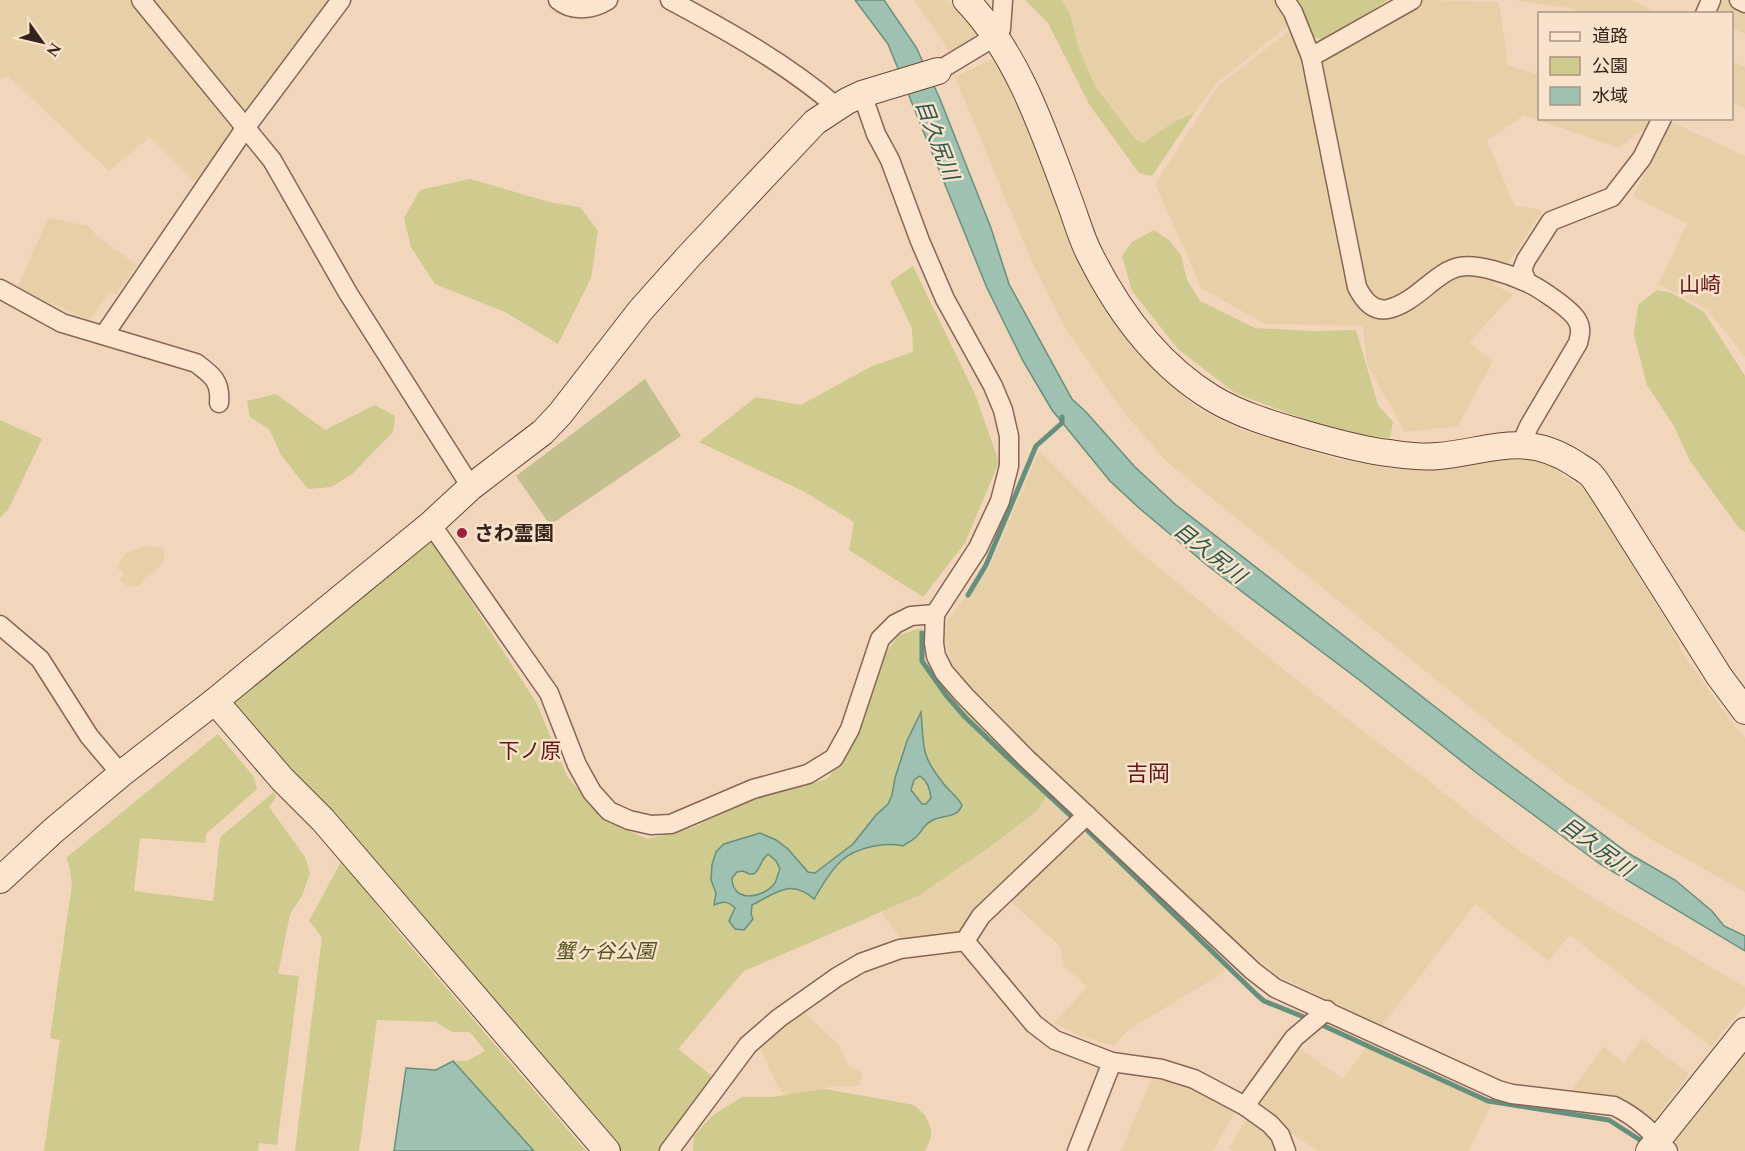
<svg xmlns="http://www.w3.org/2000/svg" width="1745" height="1151" font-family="Spectral,'Noto Sans JP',serif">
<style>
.farmland{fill:#e7d0a8}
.green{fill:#cfca8e}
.cemetery{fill:#c3bf8f}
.water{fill:#9fc1b1;stroke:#678f7d;stroke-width:1.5;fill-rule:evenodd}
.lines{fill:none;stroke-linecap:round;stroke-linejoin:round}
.stream{stroke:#678f7d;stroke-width:5}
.street-casing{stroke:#896554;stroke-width:21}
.secondary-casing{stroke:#6b4737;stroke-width:28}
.street{stroke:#fce5ce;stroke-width:18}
.secondary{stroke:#fce5ce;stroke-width:26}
.poi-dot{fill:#9d1f39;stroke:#f8e2cb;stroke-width:2}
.labels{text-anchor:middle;stroke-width:5;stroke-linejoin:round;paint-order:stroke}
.poi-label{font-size:20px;font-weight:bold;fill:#37221a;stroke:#f8e2cb;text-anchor:start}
.park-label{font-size:20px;font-style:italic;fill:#52551f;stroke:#f8e2cb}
.water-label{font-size:21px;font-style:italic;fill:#28584b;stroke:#f8e2cb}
.neighbourhood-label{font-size:21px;fill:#671716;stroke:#f8e2cb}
.quarter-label{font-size:22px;fill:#671716;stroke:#f8e2cb}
</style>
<rect width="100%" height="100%" fill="#f1d6bb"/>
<g class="farmland">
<polygon points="0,0 332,0 195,182 150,137 109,171 8,76 0,80"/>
<polygon points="914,0 947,0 976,29 978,38 951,53"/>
<polygon points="1061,0 1276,0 1290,24 1218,82 1195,112 1174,122 1143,143 1135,139 1095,86 1079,49 1070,14"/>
<polygon points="1423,0 1499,2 1508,65 1539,75 1540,118 1651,119 1649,125 1619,148 1524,115 1487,141 1515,206 1543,210 1494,285 1513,294 1469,343 1493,361 1458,426 1405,432 1367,364 1363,326 1265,324 1202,289 1155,184 1218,86 1289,31 1310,71"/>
<polygon points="1520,0 1633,0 1657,13 1573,13 1575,9 1519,1"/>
<polygon points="1723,0 1745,0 1745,34 1732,28 1732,14 1716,14"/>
<polygon points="992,59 998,63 1028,130 1081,257 1106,306 1143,358 1171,385 1200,410 1239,429 1336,459 1389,468 1441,470 1492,460 1535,460 1555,467 1564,476 1586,490 1679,642 1682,652 1735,727 1745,737 1745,892 1649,838 1567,782 1493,726 1167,462 1124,413 1064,326 1031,260 955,77"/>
<polygon points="1732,61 1745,67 1745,109 1732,102"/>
<polygon points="1672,122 1745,156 1745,357 1707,309 1658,284 1687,224 1633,196"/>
<polygon points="48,218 89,226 96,235 137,265 116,294 110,292 93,316 87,319 17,289"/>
<polygon points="1039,451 1134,547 1288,673 1517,849 1594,898 1745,987 1745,1005 1711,1047 1570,935 1548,961 1475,904 1382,1026 1280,977 1216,925 973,695 951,662 945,641 947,620 990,566"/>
<polygon points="143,546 164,548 164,557 162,564 138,586 127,587 120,580 123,572 117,568 125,554"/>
<polygon points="1047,795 1071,815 1070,820 961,934 912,943 902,940 881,913 918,896 987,849 1037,811"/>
<polygon points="1085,830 1132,872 1226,963 1223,973 1128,1030 1114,1046 1075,1034 1054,1023 1087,987 1064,966 1060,946 1008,899"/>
<polygon points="804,1012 839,1045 848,1065 862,1073 860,1086 834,1086 788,1099 777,1086 760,1047"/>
<polygon points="1642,1038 1689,1074 1654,1120 1620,1098 1572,1090 1604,1047 1624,1063"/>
<polygon points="1295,1045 1343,1079 1368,1045 1492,1102 1469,1151 1318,1151 1286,1130 1254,1102"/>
<polygon points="1745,1051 1745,1151 1681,1151 1672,1142"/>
<polygon points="1152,1078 1198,1090 1233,1106 1235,1112 1213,1151 1121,1151"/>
<polygon points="1253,1120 1265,1132 1277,1151 1233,1151 1229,1148 1245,1121"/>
</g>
<g class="green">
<polygon points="1025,0 1061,0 1070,14 1079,49 1095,86 1135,139 1143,143 1174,122 1195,112 1152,176 1139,173 1089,104 1048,23"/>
<polygon points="1296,0 1388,0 1325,40 1313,37"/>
<polygon points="470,179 553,203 580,207 598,231 591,278 558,344 505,312 435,284 411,247 404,218 420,190"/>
<polygon points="1154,230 1169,240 1181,255 1187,280 1200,301 1255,328 1312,331 1356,330 1378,405 1393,422 1390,438 1344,434 1235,393 1178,349 1132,291 1122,256 1132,242"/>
<polygon points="913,266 975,394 999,462 965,543 923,597 849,550 854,522 805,492 699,442 756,397 801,405 872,366 913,352 912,328 890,282"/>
<polygon points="1657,290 1672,293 1704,312 1745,376 1745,532 1739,528 1690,461 1674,426 1647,385 1634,335 1638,305"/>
<polygon points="276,394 325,430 375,405 395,416 393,432 352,474 331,487 308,489 281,455 269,429 250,417 247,401"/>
<polygon points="0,420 42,439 9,508 0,518"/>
<polygon points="432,541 536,702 567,776 603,819 647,839 692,828 748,800 827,779 853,743 885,654 899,635 922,628 922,665 1047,795 1037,811 987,849 918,896 744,971 678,1049 716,1079 661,1151 622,1151 233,701"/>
<polygon points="218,734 254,777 257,789 206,834 205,843 140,838 134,891 213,901 220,837 274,792 276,797 269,807 305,857 310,873 302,896 290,914 278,974 299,976 277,1145 259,1143 258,1151 44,1151 60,1040 50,1038 72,884 69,865 66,858"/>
<polygon points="342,860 399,933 586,1151 534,1151 453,1061 467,1061 485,1051 470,1032 452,1032 436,1022 377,1020 359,1151 295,1151 322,937 309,921"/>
<polygon points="825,1089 914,1105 925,1115 931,1128 931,1137 925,1151 693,1151 694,1136 713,1115 742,1097 772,1097"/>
</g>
<polygon class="cemetery" points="645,379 681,436 550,525 516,476"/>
<g class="water">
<polygon points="855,0 884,0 916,47 940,99 991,228 1009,284 1072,399 1086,412 1135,467 1176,505 1506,762 1628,853 1675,880 1712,911 1724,926 1745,936 1745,951 1600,864 1478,774 1358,679 1208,566 1139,508 1110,481 1052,410 1023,361 987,288 888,44"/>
<path d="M 921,712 C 924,747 920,754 943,783 C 949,791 957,796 962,805 C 958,818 944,815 933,820 C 922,825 924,830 916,837 C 912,841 907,843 903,846 C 885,842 856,847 841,861 C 830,871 822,886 814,899 C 790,878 776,893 752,905 L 751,914 L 753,919 L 744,930 L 735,929 L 729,921 L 735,908 C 728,901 723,901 714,905 L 716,893 L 711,880 L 712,865 L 716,852 L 724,844 L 760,833 L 776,840 L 788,849 L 808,872 L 815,873 L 853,844 L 876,815 L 888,804 L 892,795 L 895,778 L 907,741 ZM 920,776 C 928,782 930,789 931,798 L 926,804 L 922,804 L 911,790 L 914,780 ZM 768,854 L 776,861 L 780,869 C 778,873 777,879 775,883 C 763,899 732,903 732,878 L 737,872 L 743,871 L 749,874 L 754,874 C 762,867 759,862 768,854 Z"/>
<polygon points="453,1061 534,1151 394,1151 406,1068 436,1070"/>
</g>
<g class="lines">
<g class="stream">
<polyline points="968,595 986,565 1036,446 1062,423 1062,417"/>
<polyline points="922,633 922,661 946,695 965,717 1005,755 1072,817"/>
<polyline points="1088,831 1257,995 1264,1001 1309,1019"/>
<polyline points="1322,1025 1488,1101 1609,1120 1640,1140"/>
</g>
<defs>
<g id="street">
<polyline points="141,0 272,160 348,293 471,487"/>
<path d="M 558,0 C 572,12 592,10 608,0"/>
<path d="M 670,0 C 728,31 787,64 837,107"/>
<path d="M 1285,0 L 1293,12 L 1311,57 L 1357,287 C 1363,299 1372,312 1388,309 C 1416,303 1435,272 1459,267 C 1476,263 1509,274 1526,282 C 1538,287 1571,309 1577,320 C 1582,328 1580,335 1578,343 L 1529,426 L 1521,444"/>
<polyline points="1739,0 1745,3"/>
<polyline points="1705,14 1711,0"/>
<polyline points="1311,57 1412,0"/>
<polyline points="938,71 996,36 1001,29 1003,0"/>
<path d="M 862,94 L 876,134 L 890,160 L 920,241 L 945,299 L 993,386 L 1003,410 L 1009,436 L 1009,466 L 1000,501 L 978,548 L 935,614 L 934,643 L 936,656 L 944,672 L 964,695 L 1027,759 L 1253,971 L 1275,988 L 1498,1090 L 1512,1094 L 1614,1106 C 1637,1117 1652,1132 1668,1151"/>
<polyline points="1527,282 1522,270 1526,260 1551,221 1612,197 1642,158 1662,118"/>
<path d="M 0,289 L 62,323 L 196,363 C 212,375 221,381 219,403"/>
<polyline points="104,335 246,127 341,0"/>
<polyline points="431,524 549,693 577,765 592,792 609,811 629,820 651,825 671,824 753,789 808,774 834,758 850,729 880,639 895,624 911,616 935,614"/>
<polyline points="0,625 40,659 89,736 121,774"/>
<polyline points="965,941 1034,1024 1055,1040 1112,1062 1162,1069 1194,1079 1245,1106 1270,1124 1280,1135 1286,1151"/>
<polyline points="1245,1106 1294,1038 1327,1010"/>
<polyline points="669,1151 748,1045 779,1018 837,977 861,963 900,949 965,941 981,916 1087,815"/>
<polyline points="1077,1151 1112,1062"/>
</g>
<g id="secondary">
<path d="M 966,0 C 1018,54 1043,130 1069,200 C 1076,218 1081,238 1090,255 C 1118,311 1158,365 1212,398 C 1242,416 1275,425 1309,435 C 1334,442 1362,450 1388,453 C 1404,455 1422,458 1438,456 C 1491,451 1524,431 1574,463 C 1578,466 1584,469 1589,473 C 1595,478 1600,488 1605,495 L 1719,676 L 1745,711"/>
<polyline points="215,701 282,779 323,820 607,1151"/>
<polyline points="0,880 54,830 121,774 215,701 431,524 471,487 543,432 560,414 640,311 689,256 815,122 847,101 862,94 938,71"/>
<polyline points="1649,1151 1745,1031"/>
</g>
</defs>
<use href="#street" class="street-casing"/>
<use href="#secondary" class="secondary-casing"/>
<use href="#street" class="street"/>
<use href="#secondary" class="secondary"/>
</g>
<circle class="poi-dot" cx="462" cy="533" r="6"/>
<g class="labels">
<g class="poi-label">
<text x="474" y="540">さわ霊園</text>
</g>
<g class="park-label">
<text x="605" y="958">蟹ヶ谷公園</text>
</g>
<g class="water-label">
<text transform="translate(937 140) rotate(69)" y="7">目久尻川</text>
<text transform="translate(1210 553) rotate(38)" y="7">目久尻川</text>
<text transform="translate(1597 847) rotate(36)" y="7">目久尻川</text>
</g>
<g class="neighbourhood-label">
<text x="1700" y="292">山崎</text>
<text x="530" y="758">下ノ原</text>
</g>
<g class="quarter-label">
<text x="1148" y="781">吉岡</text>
</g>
</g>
<rect x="1538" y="12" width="195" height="108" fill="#f8e2cb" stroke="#ab9584" stroke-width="1.5"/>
<rect x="1550" y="32" width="30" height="9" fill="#fce5ce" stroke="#ab9584" stroke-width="1.5"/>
<text x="1592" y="42" font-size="18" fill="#37221a">道路</text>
<rect x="1550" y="57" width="30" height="18" fill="#cfca8e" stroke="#ab9584" stroke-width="1.5"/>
<text x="1592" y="72" font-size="18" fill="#37221a">公園</text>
<rect x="1550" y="87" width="30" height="18" fill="#9fc1b1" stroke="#ab9584" stroke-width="1.5"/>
<text x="1592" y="102" font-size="18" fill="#37221a">水域</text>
<g transform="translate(42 42) rotate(124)" stroke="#f8e2cb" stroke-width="4.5" paint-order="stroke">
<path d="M0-4.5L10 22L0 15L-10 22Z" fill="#37221a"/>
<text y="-9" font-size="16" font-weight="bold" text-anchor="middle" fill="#37221a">N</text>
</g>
</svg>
